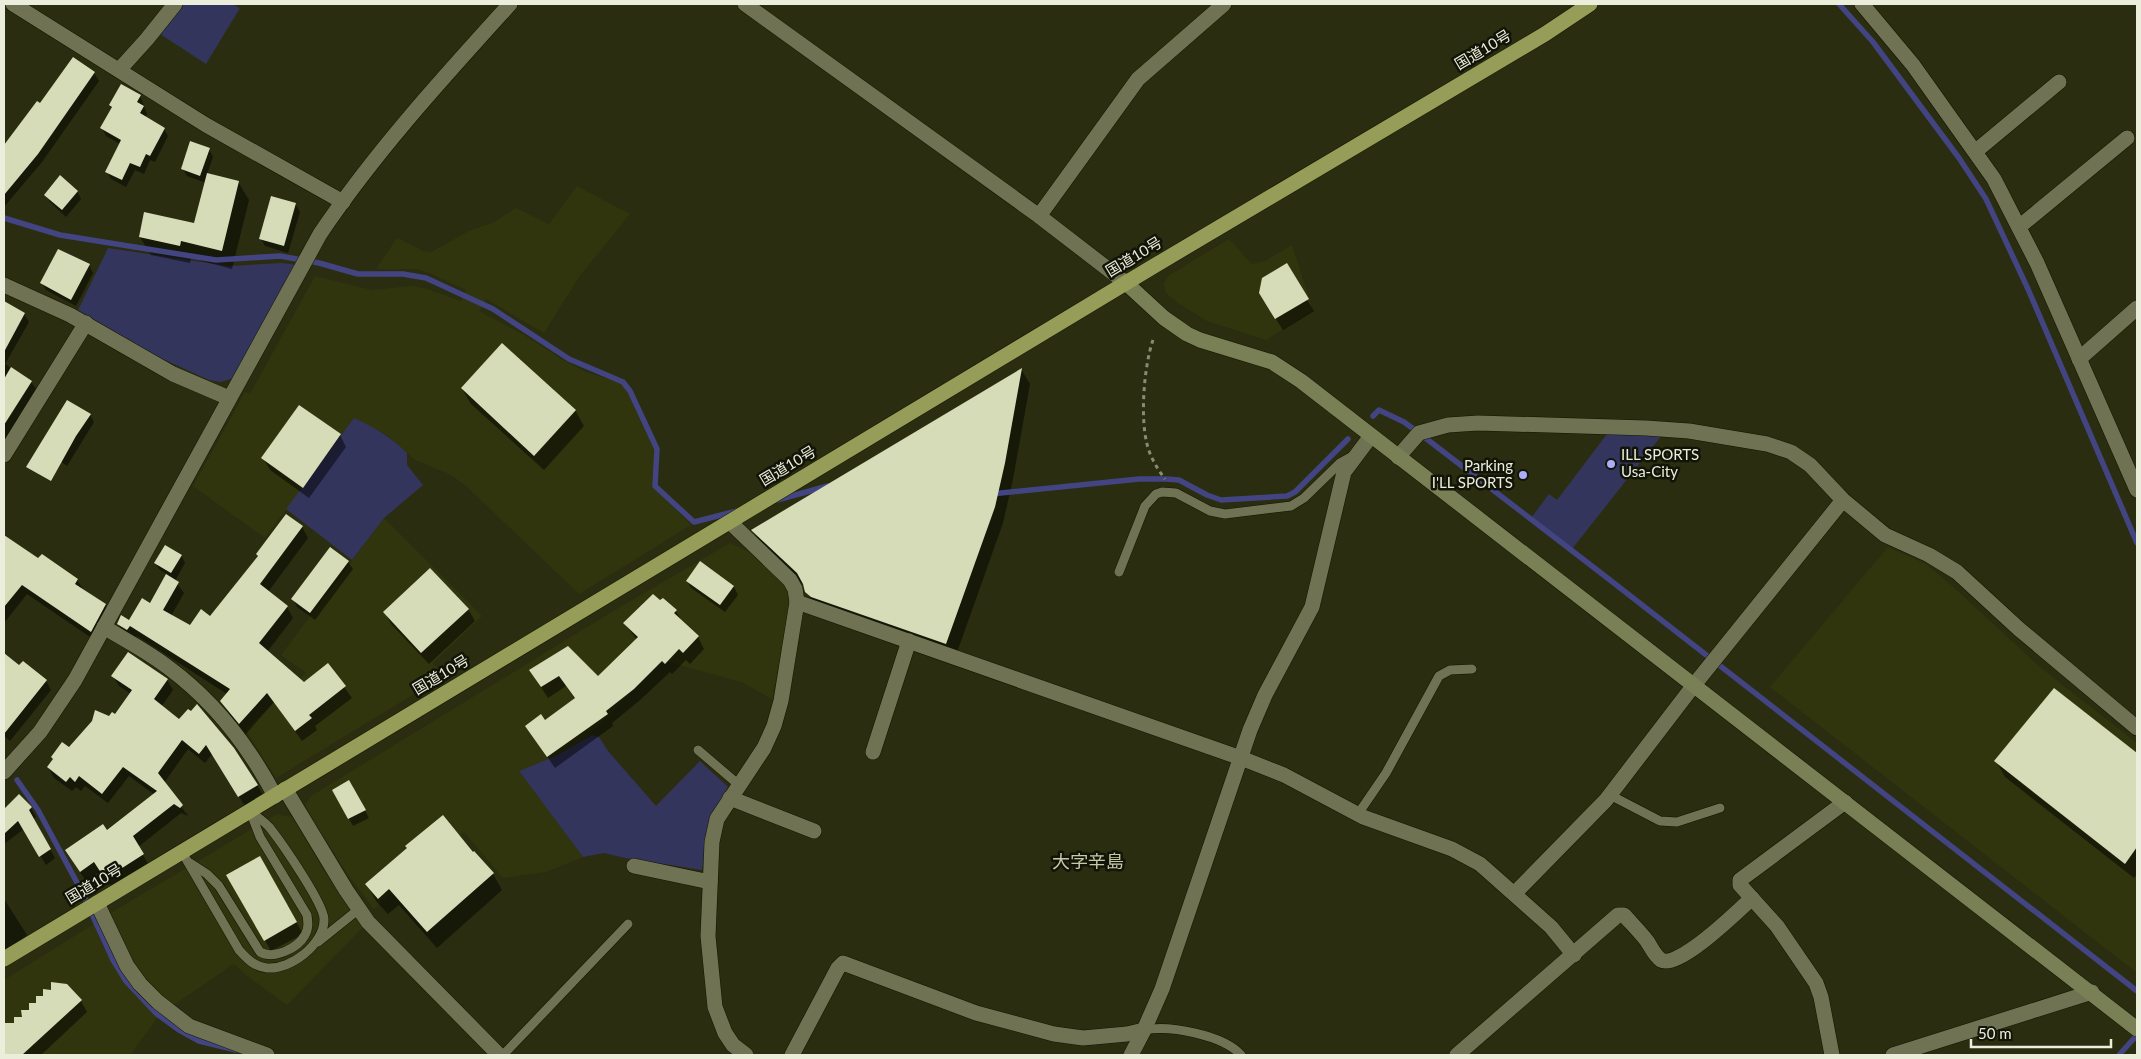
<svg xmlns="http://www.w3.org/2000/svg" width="2141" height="1059" font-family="Lato,'Noto Sans JP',sans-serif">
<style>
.built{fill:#31350e}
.green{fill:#33355c}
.shadow{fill:#0007}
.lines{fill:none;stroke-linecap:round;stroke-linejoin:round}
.stream{stroke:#434482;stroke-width:5.5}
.building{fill:#d6dcb8}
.lane-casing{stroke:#131500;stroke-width:10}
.street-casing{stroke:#131500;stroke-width:16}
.secondary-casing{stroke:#131500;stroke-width:16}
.highway-casing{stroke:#131500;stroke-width:16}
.path{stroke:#898c73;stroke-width:3;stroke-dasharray:4 4;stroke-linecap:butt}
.lane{stroke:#6f7353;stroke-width:9}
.street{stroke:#6f7353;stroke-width:15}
.secondary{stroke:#7a8055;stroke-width:15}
.highway{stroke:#959d59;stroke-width:15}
.poi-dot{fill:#abaffb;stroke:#131408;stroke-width:2}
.labels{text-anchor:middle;stroke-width:5;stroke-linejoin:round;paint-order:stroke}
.street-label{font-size:15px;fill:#eceedc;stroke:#131408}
.poi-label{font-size:15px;fill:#eceedc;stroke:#131408;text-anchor:start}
.quarter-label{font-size:18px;fill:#c4caa6;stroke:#131408}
</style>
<rect width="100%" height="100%" fill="#2a2d0f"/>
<g class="built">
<polygon points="577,186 630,214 579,277 544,333 486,299 479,311 524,335 563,360 586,372 620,383 625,388 654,449 656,456 652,479 655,489 691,525 579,594 465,485 451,475 415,460 388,436 354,418 265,538 193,486 245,392 250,394 315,276 372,290 411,286 424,288 461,301 466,290 429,273 416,269 376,269 397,238 423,251 431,252 469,231 494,222 516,208 549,224"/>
<polygon points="1229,239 1252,264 1265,261 1292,245 1313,310 1266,340 1207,321 1178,303 1166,293 1164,284 1168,276"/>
<polygon points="384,518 482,616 433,663 444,676 276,778 245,729 306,673 281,655"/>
<polygon points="730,543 754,554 782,579 789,593 788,614 772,699 741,682 668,662 654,666 613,712 586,738 558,755 519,771 583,857 546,872 503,878 464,832 417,869 374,909 348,875 313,820 305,805 311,796 610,613"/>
<polygon points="1888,547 1926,564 1950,584 2041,668 2137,743 2137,973 1770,687"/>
<polygon points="277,814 292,817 323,869 363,927 287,1005 243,973 237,966 232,965 171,1007 137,973 109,914"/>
<polygon points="94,924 101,942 114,967 133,993 158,1017 130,1055 4,1055 4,980"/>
</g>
<g class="green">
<polygon points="181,4 232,4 240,8 206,64 160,34"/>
<polygon points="108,248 229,266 282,263 298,265 235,378 220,382 209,380 154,355 78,310"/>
<path d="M 354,418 C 374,427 391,437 407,453 L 407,465 L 423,485 L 384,518 L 352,560 L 286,509 Z"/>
<polygon points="1607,434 1662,435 1572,549 1531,518 1549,494 1557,500"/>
<polygon points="592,735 599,737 608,751 656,806 700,761 728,787 714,813 705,844 702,870 625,858 604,853 583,857 519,771 558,755"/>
</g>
<g class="shadow">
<polygon points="73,58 94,73 99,81 42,162 4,207 4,152 41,105"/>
<polygon points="140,96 147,114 145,118 164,129 168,136 155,162 150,160 144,174 135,170 126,187 111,179 107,172 120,144 106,136 102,128 112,109 110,105"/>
<polygon points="209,149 213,157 207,174 238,182 249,200 232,269 191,258 190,263 151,255 140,237 195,225 206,183 187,176 183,169"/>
<polygon points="77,191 81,199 66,217 50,202 46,195"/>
<polygon points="295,204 300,212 288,253 265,246 261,239"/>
<polygon points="89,265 93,273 76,306 46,290 42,283"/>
<polygon points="1286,265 1314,311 1283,330 1267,305"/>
<polygon points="4,303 24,314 29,322 5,364 31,382 36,389 18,417 20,420 8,440 4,438"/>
<polygon points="1021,369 1030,384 1013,479 1003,523 955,658 815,608 805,587 762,545 753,530"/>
<polygon points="462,389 575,410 584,426 544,470 471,404"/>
<polygon points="90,415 94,422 67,466 47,451"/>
<polygon points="340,435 346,447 309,498 270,470 263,458"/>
<polygon points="287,515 302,527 308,538 268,592 287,607 293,618 267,652 304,684 328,665 352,698 315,726 317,730 302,741 274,702 246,734 228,712 221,701 227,694 137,636 134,640 124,635 118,624 130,622 150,604 168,575 160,570 155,563 181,555 185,563 175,581 184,593 171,616 190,627 211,617 258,557 257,554"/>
<polygon points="4,536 38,560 77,580 83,589 105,605 110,615 96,641 27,594 4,623"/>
<polygon points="331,549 348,562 353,569 315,620 297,607 293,599"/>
<polygon points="700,563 734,587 738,595 725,612 691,588 687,581"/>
<polygon points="468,609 475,621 429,664 391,624 385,613"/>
<polygon points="676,611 682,622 698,637 704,649 690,664 686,660 672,674 670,672 640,700 612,723 613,726 555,768 526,726 545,721 575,699 566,686 548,698 530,670 598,677 637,640 625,624"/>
<polygon points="4,654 19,667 46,681 51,690 10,741 4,736"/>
<polygon points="113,676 167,680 173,690 161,707 257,785 263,795 245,806 212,754 205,763 188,749 164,783 188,816 181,813 138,847 149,865 112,888 101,871 86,881 72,860 155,795 129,776 108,803 85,786 81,791 76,787 72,791 54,778 48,767 110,717 115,715 131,694 119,686"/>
<polygon points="2054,690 2137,755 2137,874 2134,878 2005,777 1996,761"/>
<polygon points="349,782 369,818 353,826 333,790"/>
<polygon points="19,795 31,808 36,817 33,820 55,858 46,865 24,829 4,844 4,810"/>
<polygon points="473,854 493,874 502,890 437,948 399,905 388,914 376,901 367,885"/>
<polygon points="260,857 303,934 271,951 228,876"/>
<polygon points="4,899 27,935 4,953"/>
<polygon points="45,997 81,1001 87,1012 41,1055 4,1055 4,1024 16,1025"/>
</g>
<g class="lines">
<g class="stream">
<polyline points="1839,4 1873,42 1959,158 1986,199 2028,289 2137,543"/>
<polyline points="4,218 60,235 216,260 280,256 319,263 358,274 403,274 426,278 493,309 569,359 623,382 630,391 657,449 655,486 694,522 737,511"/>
<polyline points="1373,416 1379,410 1404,422 1419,433 1610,580 2137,991"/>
<polyline points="991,494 1139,479 1166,479 1179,480 1207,495 1221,500 1287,496 1295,492 1348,439"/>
<polyline points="777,500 828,486"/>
<polyline points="17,780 38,810 82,892 113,960 126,981 157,1014 179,1030 199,1041 236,1050"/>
<polyline points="2119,1055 2137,1035"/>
</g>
</g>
<g class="building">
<polygon points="73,57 95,72 38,154 4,195 4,145 37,101 40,103"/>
<polygon points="121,84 141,95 137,102 144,106 140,113 165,128 150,156 146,154 140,167 130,163 122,180 105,172 121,140 100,128 112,107 109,105"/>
<polygon points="190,141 210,148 200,176 181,169"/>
<polygon points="207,173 239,181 222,251 181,241 180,246 139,237 144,212 194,223"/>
<polygon points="60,175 78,191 62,210 44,195"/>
<polygon points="271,196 296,203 284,246 259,239"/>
<polygon points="58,249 90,264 71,300 40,283"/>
<polygon points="1287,263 1309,299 1275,319 1259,293 1262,278"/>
<polygon points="4,301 25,313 4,352"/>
<polygon points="502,343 576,410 534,456 461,388"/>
<polygon points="11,367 32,381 4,425 4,379"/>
<polygon points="1022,368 1005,463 995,507 946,644 811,597 805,592 803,584 797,573 751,530"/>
<polygon points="67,400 91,414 76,436 51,481 26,467"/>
<polygon points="299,405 341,434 303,488 261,458"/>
<polygon points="286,514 303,526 260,584 288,606 259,643 304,682 328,663 346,686 309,715 312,718 295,731 267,693 239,724 220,701 230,689 130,626 127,630 117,624 121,615 129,620 142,598 150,603 166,574 179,582 163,610 190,625 201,609 210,616 258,556 256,554"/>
<polygon points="4,535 38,558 42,554 78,579 75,584 106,604 91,632 22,585 4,607"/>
<polygon points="165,545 182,555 171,573 154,563"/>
<polygon points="330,547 349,561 310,613 291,599"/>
<polygon points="700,561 734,586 720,605 686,581"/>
<polygon points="430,568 469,609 421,653 383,612"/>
<polygon points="653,594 660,600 663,598 677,610 674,613 699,636 683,653 679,649 665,664 662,661 634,689 606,711 608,714 547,757 525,726 541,714 545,720 575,698 559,676 541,687 529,670 568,646 598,676 638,637 623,623"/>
<polygon points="128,652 168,679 154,699 179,719 188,709 191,711 197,704 234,748 258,785 238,797 206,745 199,754 182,740 158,773 183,805 180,808 174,804 133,836 144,854 105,879 94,862 80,872 65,850 103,824 107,830 157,791 123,767 102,794 79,776 75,782 70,777 66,782 47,767 53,759 51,757 62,742 69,747 92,721 95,710 109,716 112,712 115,714 132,690 111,676"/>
<polygon points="4,653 19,665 23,661 47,680 4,734"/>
<polygon points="2054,688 2137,753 2137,847 2125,864 1994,761"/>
<polygon points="349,780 366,810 348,819 332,790"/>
<polygon points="19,794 32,807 29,810 51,849 39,857 18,821 4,834 4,809"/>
<polygon points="443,815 473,852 474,851 494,873 427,932 389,889 378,899 365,884 407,848 405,846"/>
<polygon points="260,856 297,922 264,941 226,875"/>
<polygon points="51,982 67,984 82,1000 22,1055 4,1055 4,1023 14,1023 14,1017 22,1017 21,1010 29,1010 29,1003 36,1003 36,996 43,996 43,989 51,990"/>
</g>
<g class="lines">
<defs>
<g id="lane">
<polyline points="1119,572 1145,506 1156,494 1162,492 1176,493 1210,511 1225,514 1291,506 1304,498 1340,463 1351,457"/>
<polyline points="698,750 739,785"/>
<polyline points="1610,795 1660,821 1677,822 1720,808"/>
<polyline points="1358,814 1386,773 1439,676 1450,670 1472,669"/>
<path d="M 182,852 L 239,950 C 247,959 255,967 267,968 C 291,970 324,944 324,920 C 325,905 281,842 270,828 C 265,822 256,816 250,811"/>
<path d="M 190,863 L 207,874 L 219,886 L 260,952 C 274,960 298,948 305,935 C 309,928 308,922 307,915 L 260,837 L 250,811"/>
<polyline points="318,942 359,909"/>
<path d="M 1144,1030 C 1170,1025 1223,1035 1241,1055"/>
<polyline points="503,1055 628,924"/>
</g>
<g id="street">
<polyline points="13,4 206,125 343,202"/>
<polyline points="745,4 1039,216 1126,283"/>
<polyline points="1862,4 1913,65 1994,179 2037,263 2137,490"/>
<polyline points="119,70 147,39 175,4"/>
<polyline points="1976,151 2059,82"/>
<polyline points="1039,216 1138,79 1224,4"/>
<polyline points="2019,227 2127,138"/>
<polyline points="4,285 70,315 173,374 229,398"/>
<polyline points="2079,359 2137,308"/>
<polyline points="4,455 86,323"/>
<polyline points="1398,457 1419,433 1448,425 1478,423 1646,428 1689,431 1767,444 1791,452 1810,465 1843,500 1885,535 1929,555 1957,572 2019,629 2137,728"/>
<polyline points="728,523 732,524 790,580 795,589 797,602 781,701 774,726 764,748 717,819 712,842 708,936 715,1007 725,1033 733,1045 746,1055"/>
<polyline points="797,602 1241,758 1284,775 1363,817 1452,849 1480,864 1551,927 1574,955"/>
<path d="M 104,627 C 125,640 149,652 169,668 C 215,702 248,745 275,796"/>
<polyline points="873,752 909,641"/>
<path d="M 4,772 L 40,732 L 75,680 L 320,234 C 376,151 443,78 510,4"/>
<polyline points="285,789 346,890 368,922 499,1055"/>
<polyline points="730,798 814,831"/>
<polyline points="634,866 710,882"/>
<polyline points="1515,893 1606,800 1694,685 1843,500"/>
<polyline points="97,903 127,966 140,984 158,1002 189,1026 267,1055"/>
<polyline points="792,1055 838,968 843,963 976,1013 1054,1034 1083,1038 1127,1034 1144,1030"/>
<polyline points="1131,1055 1144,1030 1162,989 1250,730 1265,695 1312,607 1344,472 1371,436"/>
<path d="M 1457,1055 L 1618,915 L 1624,915 C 1632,924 1640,932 1647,941 C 1651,947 1655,956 1661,960 C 1678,970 1739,910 1752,898"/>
<polyline points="1832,1055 1821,997 1816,983 1777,926 1740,885 1740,880 1845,802"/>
<polyline points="1893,1055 2092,992"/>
</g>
<polyline id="secondary" points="1126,283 1164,318 1187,334 1200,340 1272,362 1301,381 2137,1029"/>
<polyline id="highway" points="4,959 1154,266 1545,34 1590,4"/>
</defs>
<use href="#lane" class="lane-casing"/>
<use href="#street" class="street-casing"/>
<use href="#secondary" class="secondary-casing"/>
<use href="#highway" class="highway-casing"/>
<path class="path" d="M 1153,340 C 1144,366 1140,417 1147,444 C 1150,457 1157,468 1165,479"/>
<use href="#lane" class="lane"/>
<use href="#street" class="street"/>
<use href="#secondary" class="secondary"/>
<use href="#highway" class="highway"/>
</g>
<g class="poi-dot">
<circle cx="1611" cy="464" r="5"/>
<circle cx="1523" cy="475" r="5"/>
</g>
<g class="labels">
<g class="street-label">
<text transform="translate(1483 50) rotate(-31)" y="5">国道10号</text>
<text transform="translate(1134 257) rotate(-31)" y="5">国道10号</text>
<text transform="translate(788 466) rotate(-31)" y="5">国道10号</text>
<text transform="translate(441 675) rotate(-31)" y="5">国道10号</text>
<text transform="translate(94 884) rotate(-31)" y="5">国道10号</text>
</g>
<g class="poi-label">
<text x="1621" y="460">ILL SPORTS<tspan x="1621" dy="17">Usa-City</tspan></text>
<text x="1513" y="471" text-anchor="end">Parking<tspan x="1513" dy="17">I'LL SPORTS</tspan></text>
</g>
<g class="quarter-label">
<text x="1088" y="868">大字辛島</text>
</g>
</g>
<rect width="2141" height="1059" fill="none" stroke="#eceedc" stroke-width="10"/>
<path d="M1971 1039v8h140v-8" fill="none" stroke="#eceedc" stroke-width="2.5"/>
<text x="1978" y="1039" font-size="15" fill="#eceedc" stroke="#131408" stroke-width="4" paint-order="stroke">50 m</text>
</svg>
